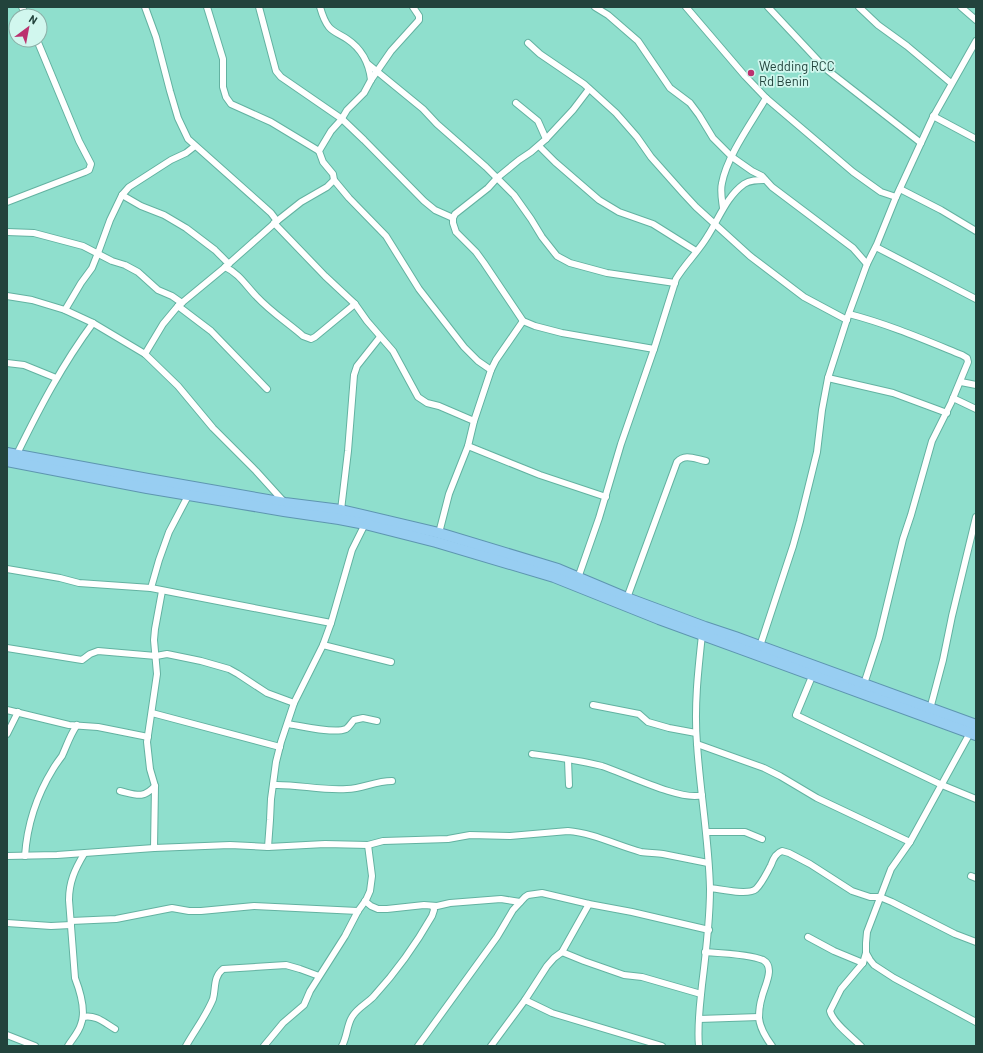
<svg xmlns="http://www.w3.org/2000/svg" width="983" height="1053" font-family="Barlow,sans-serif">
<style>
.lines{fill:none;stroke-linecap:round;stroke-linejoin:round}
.minor-casing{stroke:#63b2a1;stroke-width:8}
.trunk-casing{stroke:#5e96b0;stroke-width:12}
.minor{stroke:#fff;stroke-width:6}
.trunk{stroke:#98cef2;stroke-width:10}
.poi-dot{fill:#bb326f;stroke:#d1f7ee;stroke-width:1.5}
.labels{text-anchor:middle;stroke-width:3.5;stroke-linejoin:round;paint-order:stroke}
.poi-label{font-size:13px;fill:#22433c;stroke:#d1f7ee;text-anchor:start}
</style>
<rect width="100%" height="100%" fill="#8fdfcd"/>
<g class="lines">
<defs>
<g id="minor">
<polyline points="22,7 26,16"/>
<polyline points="145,7 156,37 170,91 178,118 188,139 261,204 271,213 277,221"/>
<polyline points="207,7 223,59 223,87 226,97 231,104 271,122 319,151"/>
<polyline points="259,7 276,71 281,77 342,119 364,140 424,201 435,210 453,218"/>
<path d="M 320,7 C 322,14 324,21 329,27 C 333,32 341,35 347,39 C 362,49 369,62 371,80"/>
<polyline points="413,7 419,16 419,20 391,51 371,80 364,93 347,110 341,120 331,131 319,151 323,162 333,174 334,180 349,198 386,236 419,289 464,347 478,361 491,370"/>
<polyline points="595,7 608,15 638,41 670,88 690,103 699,115 713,138 732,157 752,171 762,176 772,187 853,248 867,264"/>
<polyline points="686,7 745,76 766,98 853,172 881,192 896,197"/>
<polyline points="768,7 826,69 921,143"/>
<polyline points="859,7 878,25 907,46 951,83"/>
<polyline points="961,7 976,20"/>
<polyline points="528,43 540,54 584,84 616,113 637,137 651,157 683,193 696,207 750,256 804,297 847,320"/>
<polyline points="368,64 423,109 437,124 486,167 514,195 531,219 542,237 557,256 570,263 607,273 675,283"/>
<polyline points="516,103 538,121 546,139 531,152 519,160 497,178 488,188 455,214 453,218 453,223 456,232 476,252 484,263 523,321 535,326 562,333 654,349"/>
<polyline points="933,116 976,139"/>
<polyline points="546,139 573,110 589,89"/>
<polyline points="539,146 555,162 599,200 619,212 653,224 696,251"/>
<polyline points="900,189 941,210 976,231"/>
<polyline points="122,195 141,206 164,215 186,228 215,250 229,264"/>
<polyline points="7,202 85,172 89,170 91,164 79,141 37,40"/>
<path d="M 723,208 C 722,200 720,191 722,183 C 727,156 752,122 766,98"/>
<polyline points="274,223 325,276 355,304 367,321 393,351 418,397 427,403 439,406 474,421"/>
<polyline points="7,232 34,233 83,246 112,261 125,265 138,272 158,290 172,296 182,303"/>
<polyline points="876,247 976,299"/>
<path d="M 225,267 C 240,274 246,286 257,297 C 271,312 288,323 303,336 L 311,339 L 315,337 L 355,304"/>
<polyline points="7,296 32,300 65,310 93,323 145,354 178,386 213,428 256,471 285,503"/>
<polyline points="178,306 211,331 267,389"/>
<polyline points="65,310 81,283 92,268 98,253 110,220 122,195 129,187 171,160 186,153 195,146"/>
<path d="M 849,314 C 888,324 925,340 962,355 L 967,358 L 968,362 L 951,403 L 932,441 L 911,515 L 903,539 L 879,638 L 864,684"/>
<polyline points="145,354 163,324 178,306 224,268 277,221 301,202 327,187 334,180"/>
<polyline points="7,363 24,365 56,378"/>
<polyline points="828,378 893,393 947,413"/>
<polyline points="961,382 976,385"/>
<polyline points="953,398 976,409"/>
<polyline points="468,446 540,475 606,497"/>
<path d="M 17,454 C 40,407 62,365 93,323"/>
<polyline points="341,510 348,451 354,375 357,366 380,337"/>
<polyline points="439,533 449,494 468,446 474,421 491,370 496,360 523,321"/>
<polyline points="7,569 60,578 79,583 151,588 331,623"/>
<path d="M 578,578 L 599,518 L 621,444 L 654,349 L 676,279 C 685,264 698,252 707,237 C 719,219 726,197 744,184 C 750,180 757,180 765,180"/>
<polyline points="151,588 159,560 169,532 189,494"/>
<path d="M 627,598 L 677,462 C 685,453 695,459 706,461"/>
<polyline points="323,645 391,662"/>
<polyline points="760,646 793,546 800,521 817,452 822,410 828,378 848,316 867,264 877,244 896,197 932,119 976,41"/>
<polyline points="7,648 82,660 90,654 98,651 156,656 167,654 201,661 229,669 238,674 267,693 294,703"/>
<polyline points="813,674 796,715 942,785 976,799"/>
<polyline points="593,705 639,714 648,722 669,728 696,733"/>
<polyline points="930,709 943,660 952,616 976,517"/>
<polyline points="7,710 69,725 98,727 148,737"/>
<polyline points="152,713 280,747"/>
<path d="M 288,724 C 301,726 334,734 346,729 C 349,727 352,722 354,720 L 363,718 L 377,721"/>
<polyline points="970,733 910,842 891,869 867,932 866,943 866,953 870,960 874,965 894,978 976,1022"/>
<polyline points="7,734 18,712"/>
<polyline points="697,744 764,768 780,776 817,798 910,842"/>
<path d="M 532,754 C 555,757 579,760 602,766 C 624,773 682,802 702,795"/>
<polyline points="568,760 569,785"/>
<path d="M 273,785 C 297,784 322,791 347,789 C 363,789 374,781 392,781"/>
<path d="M 120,791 C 137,795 143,799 155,786"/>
<polyline points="707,832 745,832 762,839"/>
<polyline points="268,847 270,820 271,799 276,762 281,742 294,703 323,645 331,623 352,550 365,524"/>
<polyline points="154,848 155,786 150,769 147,742 157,674 154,640 155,629 162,591"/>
<path d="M 7,856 L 57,855 L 154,848 L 230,845 L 268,847 L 325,844 L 368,845 L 383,841 L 448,839 L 470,835 L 510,836 L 568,831 C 593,833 616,845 641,852 C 648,853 656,853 663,854 C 678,857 693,860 708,863"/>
<path d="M 25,856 C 27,826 37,795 53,769 C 56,764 59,760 62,756 C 67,745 70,735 77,725"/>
<polyline points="971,876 976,878"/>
<path d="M 710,888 C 720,889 748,896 756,889 C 762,883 767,873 771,865 C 773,859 776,853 782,851 L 789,853 L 810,864 L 852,891 L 870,897 L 880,897 L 892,902 L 955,934 L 976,942"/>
<polyline points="365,901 371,906 378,909 387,909 424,905 437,906 450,903 501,899 520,902"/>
<polyline points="71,921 116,919 172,908 189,911 201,911 254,906 358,911"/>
<polyline points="7,923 51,926 71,925"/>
<polyline points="808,937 834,951 863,963"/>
<polyline points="562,952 584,961 624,975 642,977 701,994"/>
<path d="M 705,952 C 720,953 750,954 763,960 C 776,967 764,987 762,997 C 760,1003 759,1012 759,1018 C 760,1028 766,1038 772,1046"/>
<polyline points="525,1000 552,1013 662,1046"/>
<path d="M 83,1017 C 95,1014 105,1023 115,1029"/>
<polyline points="699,1019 759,1017"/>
<polyline points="7,1035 35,1046"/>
<path d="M 68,1046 C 72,1039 79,1032 81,1024 C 86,1011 80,991 75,978 L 69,900 C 69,882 75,869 84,854"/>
<path d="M 186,1046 C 195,1030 206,1016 213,999 C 216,988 213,977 223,969 L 286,965 L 300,969 L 319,976"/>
<polyline points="264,1046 283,1023 304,1005 310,991 345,936 358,911 366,900 370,891 372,876 368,845"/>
<path d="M 342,1046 C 347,1037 347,1025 352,1017 C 357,1008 368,1003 374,996 C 396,972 416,944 432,916 L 434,910 L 433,906"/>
<polyline points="418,1046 497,937 513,910 525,897 528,895 542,893 589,904 632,912 709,930"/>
<polyline points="491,1046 525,1000 547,966 554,958 562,952 589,904"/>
<path d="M 699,1046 C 697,1026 700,1005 702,985 C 706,953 710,921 710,889 C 709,840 700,792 697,744 C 694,707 698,671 702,635"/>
<path d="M 861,1046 C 852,1037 833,1023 830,1011 L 841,989 L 863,963 L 866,953"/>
</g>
<g id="trunk">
<polyline points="7,453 148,479 285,503 341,510 439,533 558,569 627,598 705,627 735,637 976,725"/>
<polyline points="7,461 147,488 284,511 339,519 365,524 436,542 554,577 659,619 976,735"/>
</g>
</defs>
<use href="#minor" class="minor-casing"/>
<use href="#trunk" class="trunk-casing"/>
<use href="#minor" class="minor"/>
<use href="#trunk" class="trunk"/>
</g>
<circle class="poi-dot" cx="751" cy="73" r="4"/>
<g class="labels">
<g class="poi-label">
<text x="759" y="71">Wedding RCC<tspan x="759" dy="15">Rd Benin</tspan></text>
</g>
</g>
<rect width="983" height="1053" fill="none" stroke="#22433c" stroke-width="16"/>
<g transform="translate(28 28) rotate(32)"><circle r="19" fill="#d1f7ee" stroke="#8bafa7"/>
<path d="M0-3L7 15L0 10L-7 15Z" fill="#bb326f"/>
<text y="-6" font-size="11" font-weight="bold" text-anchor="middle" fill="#22433c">N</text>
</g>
</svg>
